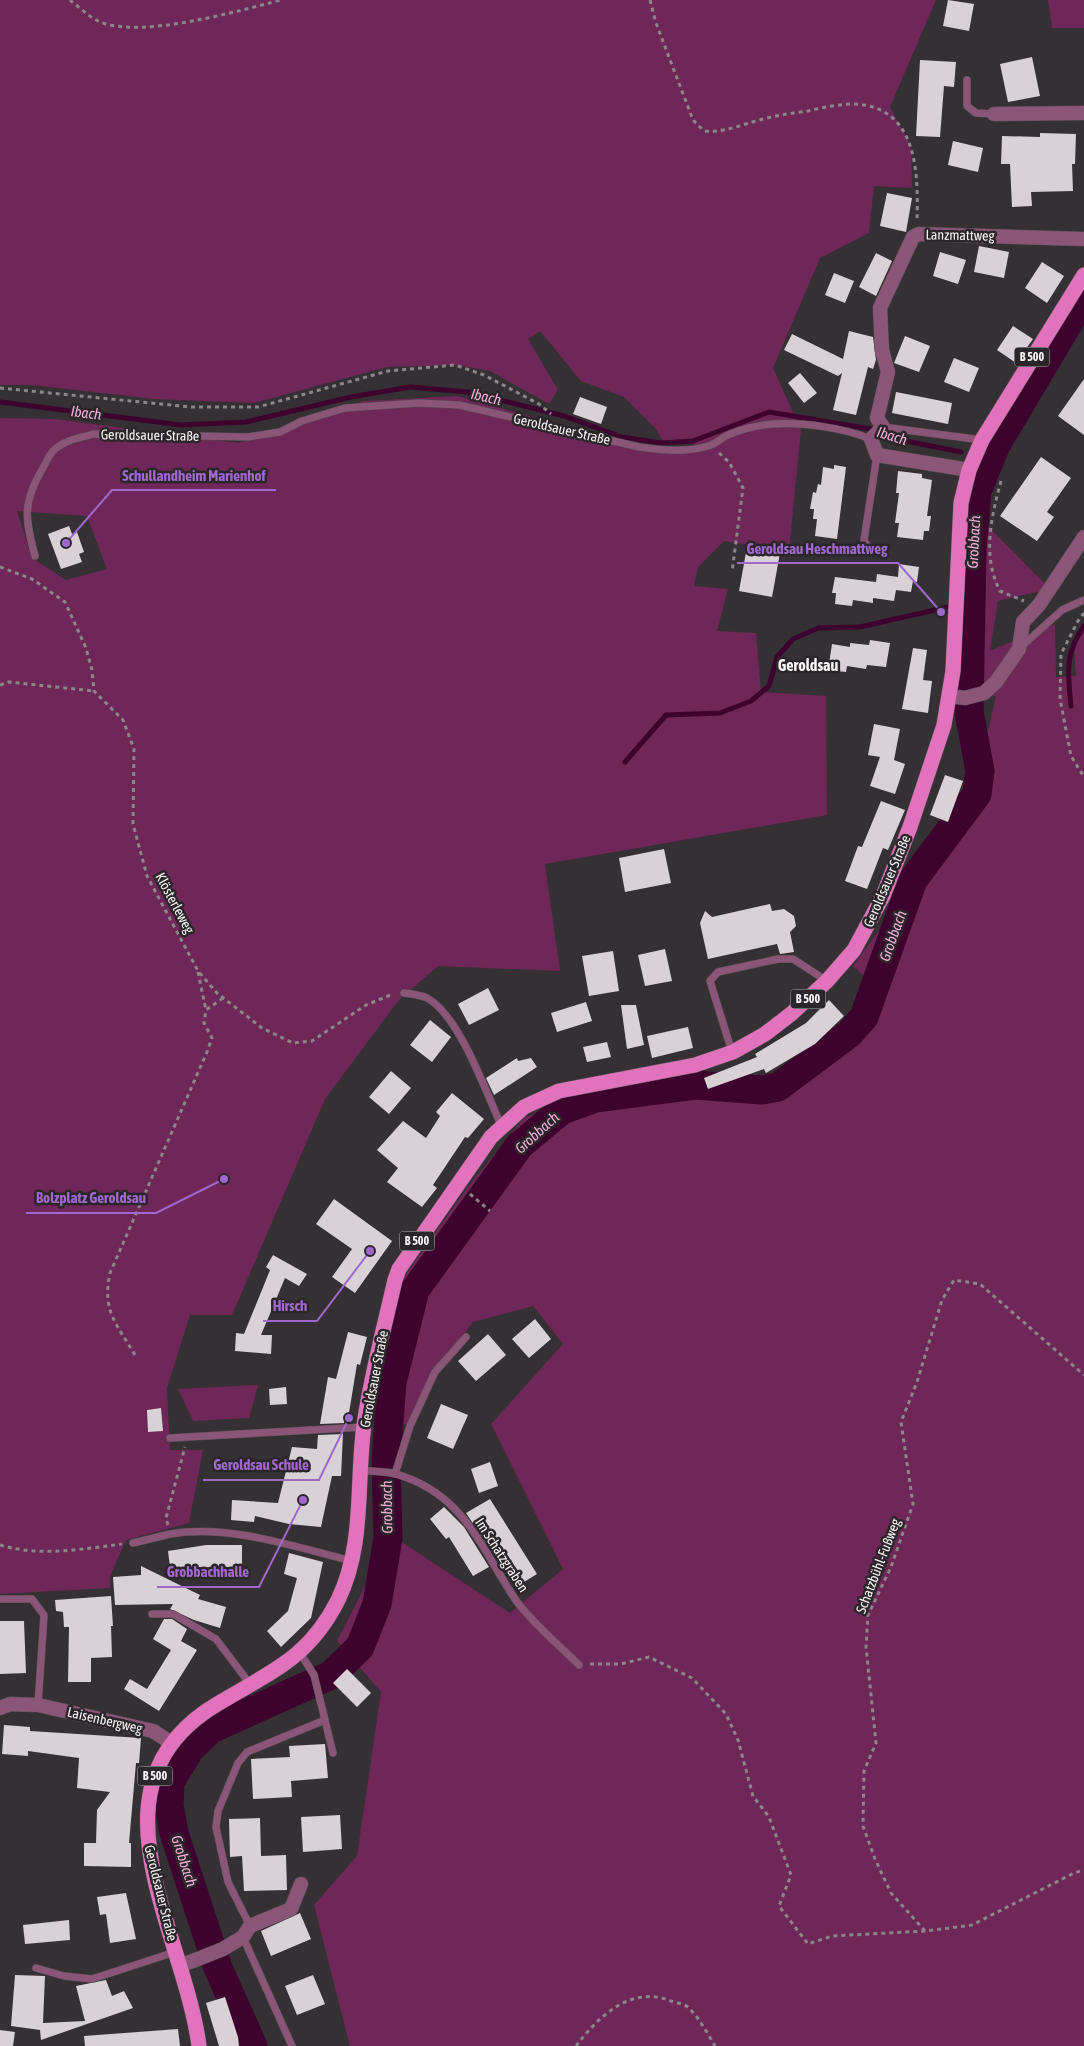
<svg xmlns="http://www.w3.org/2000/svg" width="1084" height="2046" font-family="'Asap Condensed',sans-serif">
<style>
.green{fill:#6f2658;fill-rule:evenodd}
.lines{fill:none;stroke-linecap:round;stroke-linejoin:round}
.stream{stroke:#3e022e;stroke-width:5}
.river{stroke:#3e022e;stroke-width:29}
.building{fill:#d8d1d5}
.lane-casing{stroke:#544f52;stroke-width:8}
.street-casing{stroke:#544f52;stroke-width:15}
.primary-casing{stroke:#544f52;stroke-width:16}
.path{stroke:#8b8789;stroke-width:3;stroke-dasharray:4 4;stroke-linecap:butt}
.lane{stroke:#8b5577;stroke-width:7}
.street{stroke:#8b5577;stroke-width:14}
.primary{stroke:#e173bc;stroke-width:15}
.labels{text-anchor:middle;stroke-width:5;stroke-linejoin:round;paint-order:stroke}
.shield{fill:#2b2629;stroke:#bab6b8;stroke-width:1}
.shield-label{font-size:12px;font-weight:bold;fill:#f7f4f5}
.street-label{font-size:14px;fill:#f7f4f5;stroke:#2b2629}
.water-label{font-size:15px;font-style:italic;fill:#f6b1db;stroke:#2b2629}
.quarter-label{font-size:16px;font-weight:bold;fill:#f7f4f5;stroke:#2b2629}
.leader{fill:none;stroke:#a068cf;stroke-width:2}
.callout-dot{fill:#a068cf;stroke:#2b2629;stroke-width:2}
.callout-label{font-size:15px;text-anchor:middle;font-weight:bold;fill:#a068cf;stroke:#2b2629;stroke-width:5;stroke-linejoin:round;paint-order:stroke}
</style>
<rect width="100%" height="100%" fill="#353033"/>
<g class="green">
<path d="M 0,0 L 936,0 L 890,107 L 911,146 L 912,188 L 874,186 L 869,233 L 820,258 L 773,368 L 801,430 L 789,551 L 724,541 L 698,567 L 694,586 L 728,589 L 717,631 L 756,633 L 761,692 L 826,696 L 827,815 L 545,864 L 560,971 L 438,966 L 399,1000 L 325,1099 L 232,1315 L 190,1315 L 167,1388 L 170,1450 L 203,1450 L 189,1523 L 126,1540 L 110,1576 L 110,1588 L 0,1594 L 0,418 L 55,419 L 239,443 L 364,401 L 458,396 L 639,447 L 666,450 L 709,446 L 663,441 L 655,428 L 624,397 L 581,381 L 540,331 L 528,339 L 558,390 L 549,404 L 490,371 L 455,365 L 387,367 L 254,403 L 154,399 L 31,385 L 0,385 ZM 17,511 L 87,516 L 107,569 L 66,580 L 32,558 Z"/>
<polygon points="1048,0 1084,0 1084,28 1052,28"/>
<polygon points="968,506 1050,589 998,601 990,651 1055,624 1056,677 1076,676 1074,648 1084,630 1084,2046 350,2046 314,1905 357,1856 381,1692 337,1641 391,1535 510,1613 563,1569 491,1424 563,1344 533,1306 473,1322 435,1372 410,1426 392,1420 406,1336 404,1277 467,1188 524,1118 567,1100 702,1078 730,1084 774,1082 856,1018 872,983 853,966 894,910 915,869 973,794 996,697 960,679"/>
<polygon points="258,1385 249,1418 193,1421 178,1389"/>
</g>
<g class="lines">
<g class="stream">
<polyline points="0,402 181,425 246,422 351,397 410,387 468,392 564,416 622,437 661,443 693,441 769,412 871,429 886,437 961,452"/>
<polyline points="963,607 972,606"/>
<path d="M 1071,706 C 1068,674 1064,654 1084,626"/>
<polyline points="625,762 666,715 720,713 751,701 769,686 777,657 793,639 818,628 860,627 948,607"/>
</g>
<polyline class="river" points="253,2046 218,1968 174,1833 169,1805 170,1782 190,1749 211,1729 331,1675 360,1647 377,1604 388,1538 386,1460 392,1382 415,1290 519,1146 562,1110 595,1098 695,1085 762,1090 778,1087 849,1034 864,1017 913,880 977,794 980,771 969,712 972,549 977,491 996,445 1084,297"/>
</g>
<g class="building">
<polygon points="948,0 974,4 969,31 943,26"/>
<polygon points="1032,57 1040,96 1008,102 1000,64"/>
<polygon points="920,60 956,62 954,87 944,86 940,137 916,136"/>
<polygon points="1040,133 1076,134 1075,164 1072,164 1073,191 1031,192 1032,206 1012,207 1010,164 1001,164 1002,136 1040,137"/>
<polygon points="953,141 983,148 978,172 948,165"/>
<polygon points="887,193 912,198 906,232 880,226"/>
<polygon points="979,246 1009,252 1004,278 974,272"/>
<polygon points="940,252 966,260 958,284 933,276"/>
<polygon points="876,253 892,261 876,296 859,287"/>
<polygon points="1042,262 1064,276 1047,303 1025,288"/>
<polygon points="834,273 854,281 845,303 825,295"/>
<polygon points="1013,326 1033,339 1016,363 997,350"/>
<polygon points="849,331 873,337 876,360 873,369 868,367 856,415 833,410 842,373 838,376 784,350 792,334 843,359"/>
<polygon points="905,336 930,346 919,372 894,363"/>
<polygon points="954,358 979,368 969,392 944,382"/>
<polygon points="800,373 817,393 804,403 788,383"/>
<polygon points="1084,379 1084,435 1058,416"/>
<polygon points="896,392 952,403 948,424 892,413"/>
<polygon points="580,397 607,407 601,424 573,414"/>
<polygon points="1041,457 1071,478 1047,512 1054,517 1037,541 1000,516"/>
<polygon points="834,465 846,467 837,539 815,536 817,519 813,519 814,509 810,509 813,492 816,493 818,484 821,485 823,467 834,469"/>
<polygon points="898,471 922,474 922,478 932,480 927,516 931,516 929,531 924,531 923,540 897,537 899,523 895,523 899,493 896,493"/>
<polygon points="69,526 72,534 77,532 84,552 79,554 82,562 61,569 48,534"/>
<polygon points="747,547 780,553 772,597 739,591"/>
<polygon points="899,564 919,567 917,582 913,581 911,592 896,590 894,601 873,598 873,603 853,600 852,606 835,604 836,593 832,593 835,577 876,582 877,574 898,577"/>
<polygon points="870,640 890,643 886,667 867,665 866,669 847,666 846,672 828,670 832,644 850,647 850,643 869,645"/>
<polygon points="913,648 927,650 923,680 932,681 928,713 902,709"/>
<polygon points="874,724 900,729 894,760 905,764 895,794 870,786 880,757 868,755"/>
<polygon points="945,775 963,781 948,822 930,815"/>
<polygon points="881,801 905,810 888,850 883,848 867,889 845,881 858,846 862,847"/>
<polygon points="664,849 671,883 625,892 619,858"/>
<polygon points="770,904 772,911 784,909 794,916 796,926 790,932 794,952 780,954 777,944 708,959 700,923 705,911 712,917"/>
<polygon points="665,949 672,981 645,986 638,955"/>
<polygon points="613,951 619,991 589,996 582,956"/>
<polygon points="488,988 499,1010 469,1025 458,1004"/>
<polygon points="829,1000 844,1016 815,1044 766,1073 764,1069 708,1089 704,1078 757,1057 755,1054 806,1023"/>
<polygon points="586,1002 592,1021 557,1032 551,1013"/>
<polygon points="621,1005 636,1005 644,1045 627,1049"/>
<polygon points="430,1020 451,1037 432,1062 410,1045"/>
<polygon points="688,1027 693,1048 652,1058 647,1036"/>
<polygon points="607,1042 611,1057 587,1062 583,1047"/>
<polygon points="517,1058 518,1061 531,1058 537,1067 494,1095 486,1078"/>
<polygon points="391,1071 411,1088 389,1114 369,1097"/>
<polygon points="452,1093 484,1119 468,1138 465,1137 433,1185 437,1188 422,1207 387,1182 398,1168 377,1150 403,1121 426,1138 440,1116 436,1112"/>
<polygon points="334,1199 392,1241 355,1293 332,1277 352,1249 316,1224"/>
<polygon points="273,1255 307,1274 299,1286 285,1278 261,1335 272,1335 271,1354 235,1351 236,1333 244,1334 270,1270 266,1267"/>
<polygon points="535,1319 551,1339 529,1358 512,1339"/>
<polygon points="348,1332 367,1337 360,1365 357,1364 348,1419 344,1418 344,1423 320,1424 328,1377 336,1379"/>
<polygon points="488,1334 506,1355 476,1381 458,1361"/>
<polygon points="286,1387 287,1404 270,1405 269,1389"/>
<polygon points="441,1404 468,1415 453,1449 427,1438"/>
<polygon points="161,1408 163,1431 148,1432 147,1410"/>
<polygon points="343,1434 341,1476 332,1476 321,1527 289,1524 255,1516 254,1522 231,1520 232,1500 278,1503 292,1447 317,1449 318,1435"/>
<polygon points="490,1462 498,1486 479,1493 471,1469"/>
<polygon points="490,1499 537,1574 519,1585 503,1558 498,1561 466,1513"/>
<polygon points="444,1507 464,1527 489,1567 473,1576 449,1537 446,1539 430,1519"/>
<polygon points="206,1545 242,1545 242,1568 170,1567 168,1551"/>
<polygon points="289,1553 323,1562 311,1618 281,1647 267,1631 288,1611 297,1578 284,1574"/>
<polygon points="141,1566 200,1595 198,1599 226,1607 220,1628 194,1620 170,1609 173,1604 115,1605 113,1577 141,1575"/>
<polygon points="111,1596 113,1626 111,1626 112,1657 91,1658 91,1682 68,1682 69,1627 64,1627 63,1612 56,1611 55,1600"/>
<polygon points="164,1619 172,1619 187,1629 181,1641 197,1650 159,1711 124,1689 130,1679 147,1689 171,1650 153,1639"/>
<polygon points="0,1621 24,1621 26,1673 0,1674"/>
<polygon points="347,1669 371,1693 357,1707 333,1683"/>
<polygon points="4,1725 30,1727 30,1731 141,1738 139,1763 136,1763 129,1843 131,1843 131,1867 84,1866 84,1843 96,1843 97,1810 110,1792 77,1788 79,1758 28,1751 28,1756 2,1754"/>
<polygon points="325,1744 328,1778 291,1781 292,1797 253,1799 251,1759 290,1757 289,1746"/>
<polygon points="340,1815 342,1849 303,1852 301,1817"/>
<polygon points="260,1818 261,1856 286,1855 287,1890 244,1891 242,1856 230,1857 229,1819"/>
<polygon points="126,1893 136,1939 110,1943 106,1914 100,1915 97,1897"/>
<polygon points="300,1913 311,1939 271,1956 261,1931"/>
<polygon points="69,1920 70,1940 25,1944 23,1925"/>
<polygon points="15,1975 45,1976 43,2023 85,2021 76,1986 106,1980 112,1996 124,1991 133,2008 41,2040 40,2030 11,2026"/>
<polygon points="313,1975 325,2004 297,2015 285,1986"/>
<polygon points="225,1997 238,2037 239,2046 219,2046 206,2003"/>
<polygon points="178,2029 180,2046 85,2046 84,2036"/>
<polygon points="0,2030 15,2032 13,2046 0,2046"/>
</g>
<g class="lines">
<defs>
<g id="lane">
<polyline points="967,80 967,106 976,113 994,114"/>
<polyline points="883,427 982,440"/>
<polyline points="877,455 864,540 869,548 885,554"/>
<path d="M 35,556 C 25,519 22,503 43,468 C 46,462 50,453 55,449 C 66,440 81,437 94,434 L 248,437 L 280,432 L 302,421 L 345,408 L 419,403 L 459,405 L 639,447 C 663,450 685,453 708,446 C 714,445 719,440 724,437 C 737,430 758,425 773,424 C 804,422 843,428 871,439"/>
<polyline points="1021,647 1062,610 1084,600"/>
<path d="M 404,993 C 411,994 420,995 427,998 C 459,1015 486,1092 501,1125"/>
<polyline points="732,1052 710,981 718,972 778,959 793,959 827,981"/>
<polyline points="170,1438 364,1427"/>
<path d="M 362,1470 C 373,1472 385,1471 396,1474 C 464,1494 480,1546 515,1599 C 530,1621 560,1646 579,1665"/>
<polyline points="395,1474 410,1426 435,1372 466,1337"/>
<path d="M 133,1543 C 145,1540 158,1537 170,1534 C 230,1524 295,1547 352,1561"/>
<polyline points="0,1599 32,1599 44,1615 38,1705"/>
<polyline points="152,1614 173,1614 216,1639 250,1684"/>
<polyline points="300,1653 314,1675 333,1753"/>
<polyline points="250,1926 228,1882 216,1827 218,1811 238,1763 247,1752 325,1720"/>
<polyline points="243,1937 292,2046"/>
<polyline points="36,1968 64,1976 92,1979 175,1952"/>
</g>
<g id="street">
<polyline points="994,114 1084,113"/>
<polyline points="969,470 877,455 871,439 883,427 877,418 888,372 882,350 880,308 913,237 919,234 1084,239"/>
<polyline points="949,696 965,698 984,693 996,682 1019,649 1023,622 1039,605 1084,537"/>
<polyline points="0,1708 10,1704 38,1705 153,1731 170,1742"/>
<polyline points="180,1966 223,1949 243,1937 250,1926 291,1909 301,1884"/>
</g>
<path id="primary" d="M 199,2046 C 184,1930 80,1784 219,1703 C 272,1671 309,1658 338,1600 C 365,1545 356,1484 364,1425 C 371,1376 384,1328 395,1280 L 399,1269 L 491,1137 L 524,1107 L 559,1091 L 695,1065 L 733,1052 L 765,1034 L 791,1014 L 827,981 L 854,950 L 883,896 L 910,827 L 944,725 L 953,671 L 961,503 L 969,470 L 982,440 L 1084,275"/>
</defs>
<use href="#lane" class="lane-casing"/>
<use href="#street" class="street-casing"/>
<use href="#primary" class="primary-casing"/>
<g class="path">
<path d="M 70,0 C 79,7 88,16 98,21 C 138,40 238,11 281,0"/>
<path d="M 650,0 L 656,23 L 693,120 L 704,131 C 724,133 743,124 763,119 C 778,115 793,113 808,111 C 825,107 847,102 864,105 C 919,114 918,178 917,221"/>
<polyline points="0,388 191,407 258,407 388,371 455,365 484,375 539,404 551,414"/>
<polyline points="719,453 729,462 743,488 732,572"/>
<path d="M 1001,481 C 991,518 982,556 1000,591 L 1024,601"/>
<polyline points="0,567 32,579 65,602 86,648 92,670 94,691 123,720 134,749 133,824 147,876 198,971 217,993 262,1028 293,1043 312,1041 366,1005 393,994"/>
<polyline points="1084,613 1078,621 1061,654 1060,699 1071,756 1084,777"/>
<polyline points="0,685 9,682 94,691"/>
<polyline points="198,972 206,1010"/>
<polyline points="470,1194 490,1211"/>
<path d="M 135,1355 C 116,1323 102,1311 110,1273 L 207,1052 L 212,1038 L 204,1023 L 206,1010 L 223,998"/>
<polyline points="168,1525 166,1518 185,1447"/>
<path d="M 0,1545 C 40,1557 82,1549 122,1544"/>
<polyline points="590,1664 621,1664 649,1657 692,1678 726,1714 738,1740 753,1796 769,1817 791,1875 779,1906 808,1944 832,1936 925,1931 972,1925 1074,1873 1084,1870"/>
<polyline points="925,1931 891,1893 875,1859 863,1826 864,1771 876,1743 866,1647 868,1615 891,1567 913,1504 901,1422 917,1382 942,1300 954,1280 980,1284 1084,1375"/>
<path d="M 576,2046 C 599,2016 631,1985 671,2001 C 677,2003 685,2004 689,2008 C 699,2018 708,2034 715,2046"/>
</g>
<use href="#lane" class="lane"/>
<use href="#street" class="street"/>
<use href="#primary" class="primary"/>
</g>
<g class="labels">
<g class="shield">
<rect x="1014.5" y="347.5" width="35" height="19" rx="4"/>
<rect x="790.5" y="989.5" width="35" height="19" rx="4"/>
<rect x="399.5" y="1231.5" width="35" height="19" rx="4"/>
<rect x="137.5" y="1766.5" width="35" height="19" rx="4"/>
</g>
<g class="shield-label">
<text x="1032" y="361">B 500</text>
<text x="808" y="1003">B 500</text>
<text x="417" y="1245">B 500</text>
<text x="155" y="1780">B 500</text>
</g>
<g class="street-label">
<text transform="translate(960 235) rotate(1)" y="5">Lanzmattweg</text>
<text transform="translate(562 429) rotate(13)" y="5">Geroldsauer Straße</text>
<text transform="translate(150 435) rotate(1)" y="5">Geroldsauer Straße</text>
<text transform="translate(887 881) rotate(-67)" y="5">Geroldsauer Straße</text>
<text transform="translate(175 903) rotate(62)" y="5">Klösterleweg</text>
<text transform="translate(374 1379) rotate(-79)" y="5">Geroldsauer Straße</text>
<text transform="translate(502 1555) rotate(57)" y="5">Im Schatzgraben</text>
<text transform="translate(878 1566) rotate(-69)" y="5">Schatzbühl-Fußweg</text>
<text transform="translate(105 1720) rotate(13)" y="5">Laisenbergweg</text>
<text transform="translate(161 1893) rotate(76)" y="5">Geroldsauer Straße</text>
</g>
<g class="water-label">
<text transform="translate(486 397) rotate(13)" y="5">Ibach</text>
<text transform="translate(86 413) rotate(7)" y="5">Ibach</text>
<text transform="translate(892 436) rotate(17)" y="5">Ibach</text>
<text transform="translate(974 542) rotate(-87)" y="5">Grobbach</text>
<text transform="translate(893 936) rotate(-70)" y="5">Grobbach</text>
<text transform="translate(537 1133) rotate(-42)" y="5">Grobbach</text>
<text transform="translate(387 1507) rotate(-91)" y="5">Grobbach</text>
<text transform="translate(184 1861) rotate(72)" y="5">Grobbach</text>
</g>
<g class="quarter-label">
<text x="808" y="671">Geroldsau</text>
</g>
</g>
<path class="leader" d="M66 543L112 490H276M941 612L898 563H737M224 1179L156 1213H26M370 1251L317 1321H263M349 1418L319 1480H203M303 1500L259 1587H157"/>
<g class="callout-dot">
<circle cx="66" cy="543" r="5"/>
<circle cx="941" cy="612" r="5"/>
<circle cx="224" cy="1179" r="5"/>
<circle cx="370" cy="1251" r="5"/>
<circle cx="349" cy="1418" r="5"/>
<circle cx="303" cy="1500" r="5"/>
</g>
<g class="callout-label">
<text x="194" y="481">Schullandheim Marienhof</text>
<text x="817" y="554">Geroldsau Heschmattweg</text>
<text x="91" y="1203">Bolzplatz Geroldsau</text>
<text x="290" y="1311">Hirsch</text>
<text x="261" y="1470">Geroldsau Schule</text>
<text x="208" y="1577">Grobbachhalle</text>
</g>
</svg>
